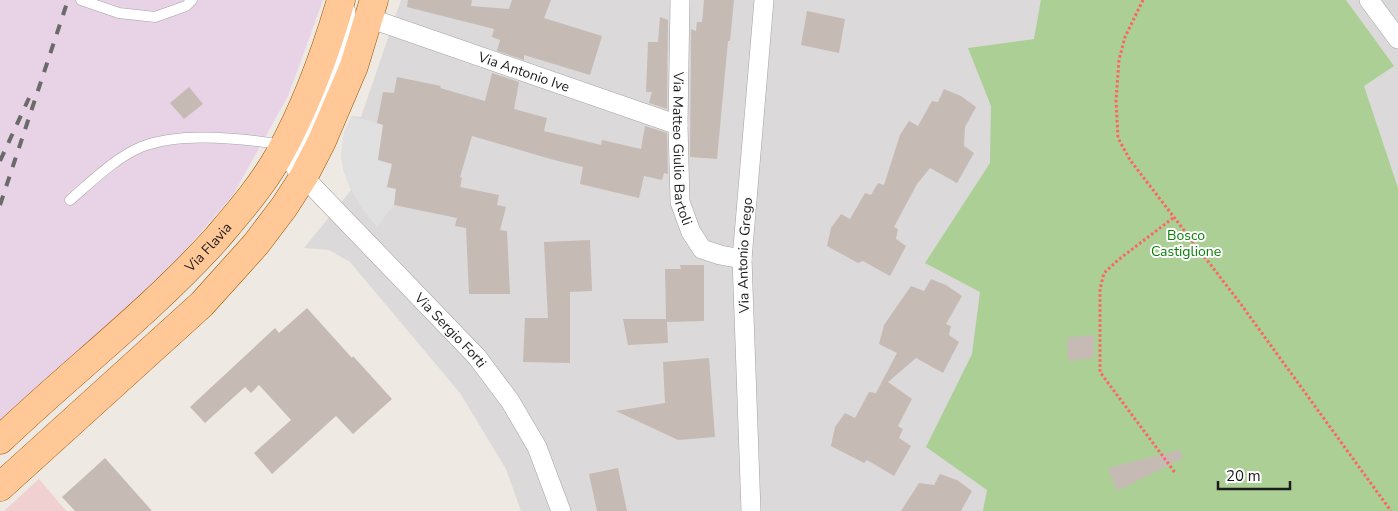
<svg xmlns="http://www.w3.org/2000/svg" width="1398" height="511" font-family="'Nunito Sans',sans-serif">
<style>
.residential{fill:#dbd9d9}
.commercial{fill:#f0d0d1}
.industrial{fill:#e8d3e6}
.forest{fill:#abcf94}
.parking{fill:#e0e0e0}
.building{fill:#c6bab5}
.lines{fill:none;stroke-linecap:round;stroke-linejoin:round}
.service-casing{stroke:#a3a3a3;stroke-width:11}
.minor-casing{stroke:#a3a3a3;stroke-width:20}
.primary-casing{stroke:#955500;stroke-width:29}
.path{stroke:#ff6362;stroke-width:3;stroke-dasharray:2.5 2.5;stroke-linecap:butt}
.service{stroke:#fff;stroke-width:10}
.minor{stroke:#fff;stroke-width:19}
.primary{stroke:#ffc896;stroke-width:28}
.rail{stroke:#6a6a6a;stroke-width:4;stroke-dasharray:10 10;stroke-linecap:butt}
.labels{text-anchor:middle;stroke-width:4;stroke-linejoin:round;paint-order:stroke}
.street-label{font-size:14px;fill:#1c1c1c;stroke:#fff}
.park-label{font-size:14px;fill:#087e07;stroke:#fff}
</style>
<rect width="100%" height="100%" fill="#eee9e2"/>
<polygon class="residential" points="401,0 1398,0 1398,511 521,511 506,469 460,393 350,262 329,250 304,248 351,190 344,172 341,156 344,133 352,116 361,117"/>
<polygon class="commercial" points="39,479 66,511 4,511"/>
<polygon class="industrial" points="0,0 323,0 288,96 233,195 169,269 0,423"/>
<polygon class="forest" points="1041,0 1346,0 1394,66 1364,86 1398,188 1398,511 983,511 987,490 926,447 972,354 980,292 925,263 990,163 991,106 968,48 1034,39"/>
<polygon class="parking" points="352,116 383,125 378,159 392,164 387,187 396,189 394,205 377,227 363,210 351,190 344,172 341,156 344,133"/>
<g class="building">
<polygon points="408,0 472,0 471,6 509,9 512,0 551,0 544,18 602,36 590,75 524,55 524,60 497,51 500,40 492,37 494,29 407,7"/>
<polygon points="704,0 734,0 730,41 728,41 717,159 690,157 691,29 696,31 697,22 702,22"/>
<polygon points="807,11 845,19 839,53 801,45"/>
<polygon points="660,17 668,20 667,109 649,103 652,92 646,92 648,42 658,42"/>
<polygon points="492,73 519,82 514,109 547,118 544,131 601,145 602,140 641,149 645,126 667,133 668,174 664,173 662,180 644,176 639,198 580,184 583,167 554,160 472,136 460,177 462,178 460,187 499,195 497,205 506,207 500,230 507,231 510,294 469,294 466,228 455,226 457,218 394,205 396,189 387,187 392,164 378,160 383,125 377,123 383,92 394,93 397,77 441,86 440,88 485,101"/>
<polygon points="189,87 203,104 184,119 170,103"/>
<polygon points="944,89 961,96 976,107 965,127 964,146 974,153 957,183 930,168 917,184 894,227 898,229 896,239 906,246 890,276 863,261 858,263 827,246 831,228 841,214 850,219 865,193 871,195 878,183 884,185 900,135 909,121 918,126 932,101 938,102"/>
<polygon points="590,240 592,291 570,292 570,363 523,362 525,318 548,318 544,242"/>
<polygon points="680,265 704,265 704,321 667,322 668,343 628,345 623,319 666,319 665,269 681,269"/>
<polygon points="931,279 946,285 962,296 946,324 951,326 949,335 959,342 943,373 916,358 888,382 912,399 898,426 903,429 899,438 911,446 894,476 867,460 864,463 831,446 835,427 845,413 855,418 869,392 876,393 897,353 879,344 884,325 911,286 924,291"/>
<polygon points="307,308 352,358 353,356 392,399 353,434 336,416 272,474 254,453 291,420 259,385 251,393 245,387 205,423 190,407 275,328 279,333"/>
<polygon points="1094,335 1094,358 1068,361 1067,338"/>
<polygon points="709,358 715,437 678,440 616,411 665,403 663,362"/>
<polygon points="1180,450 1183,458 1117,491 1108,468"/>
<polygon points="105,458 152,511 75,511 62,497"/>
<polygon points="618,468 627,511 597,511 589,474"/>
<polygon points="940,474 957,480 972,491 961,511 901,511 919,483 934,485"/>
</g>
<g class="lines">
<defs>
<g id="service">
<polyline points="81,0 119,13 155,17 186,6 192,0"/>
<path d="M 70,200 C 91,182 115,158 141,147 C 181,131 241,138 283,145"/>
</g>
<g id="minor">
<path id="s1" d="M 680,0 L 678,125 L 680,202 L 691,232 L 702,249 L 720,255 L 742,259"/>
<polyline points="1369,0 1398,39"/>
<path id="s2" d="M 346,12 L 342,50 L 331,82 L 312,124 L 299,147 L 294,165 L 297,170 L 477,357 L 510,401 L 537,447 L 561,511"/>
<path id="s3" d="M 369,18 L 678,125"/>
<path id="s4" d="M 751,511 L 742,259 L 764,0"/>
</g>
<g id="primary">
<path id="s5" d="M 0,440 C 71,372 150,312 216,239 C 238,213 261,187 278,157 C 306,107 325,55 341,0"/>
<polyline points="0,487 202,304 256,244 284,207 304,176 322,141 354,66 374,0"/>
</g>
</defs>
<use href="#service" class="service-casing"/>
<use href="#minor" class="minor-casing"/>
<use href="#primary" class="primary-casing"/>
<g class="path">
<polyline points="1143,0 1125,37 1119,60 1116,100 1118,138 1130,160 1240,303 1391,511"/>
<polyline points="1173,218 1118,260 1104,273 1100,289 1100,372 1176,474"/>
</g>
<use href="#service" class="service"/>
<use href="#minor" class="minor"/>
<use href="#primary" class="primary"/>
<g class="rail">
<polyline points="0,161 29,98"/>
<polyline points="0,205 68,0"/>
</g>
</g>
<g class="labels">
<g class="street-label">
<text dy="5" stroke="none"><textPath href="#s3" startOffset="164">Via Antonio Ive</textPath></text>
<text dy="5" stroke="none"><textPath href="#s1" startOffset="149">Via Matteo Giulio Bartoli</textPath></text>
<text dy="5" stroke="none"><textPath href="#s5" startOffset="284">Via Flavia</textPath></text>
<text dy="5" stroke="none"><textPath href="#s4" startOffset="256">Via Antonio Grego</textPath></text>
<text dy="5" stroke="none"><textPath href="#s2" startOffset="391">Via Sergio Forti</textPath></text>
</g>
<g class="park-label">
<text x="1186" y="240">Bosco<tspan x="1186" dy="16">Castiglione</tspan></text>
</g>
</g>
<path d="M1218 481v8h72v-8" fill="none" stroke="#1c1c1c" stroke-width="2.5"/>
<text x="1226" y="481" font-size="15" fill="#1c1c1c" stroke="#ffffff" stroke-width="4" paint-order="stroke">20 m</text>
</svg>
